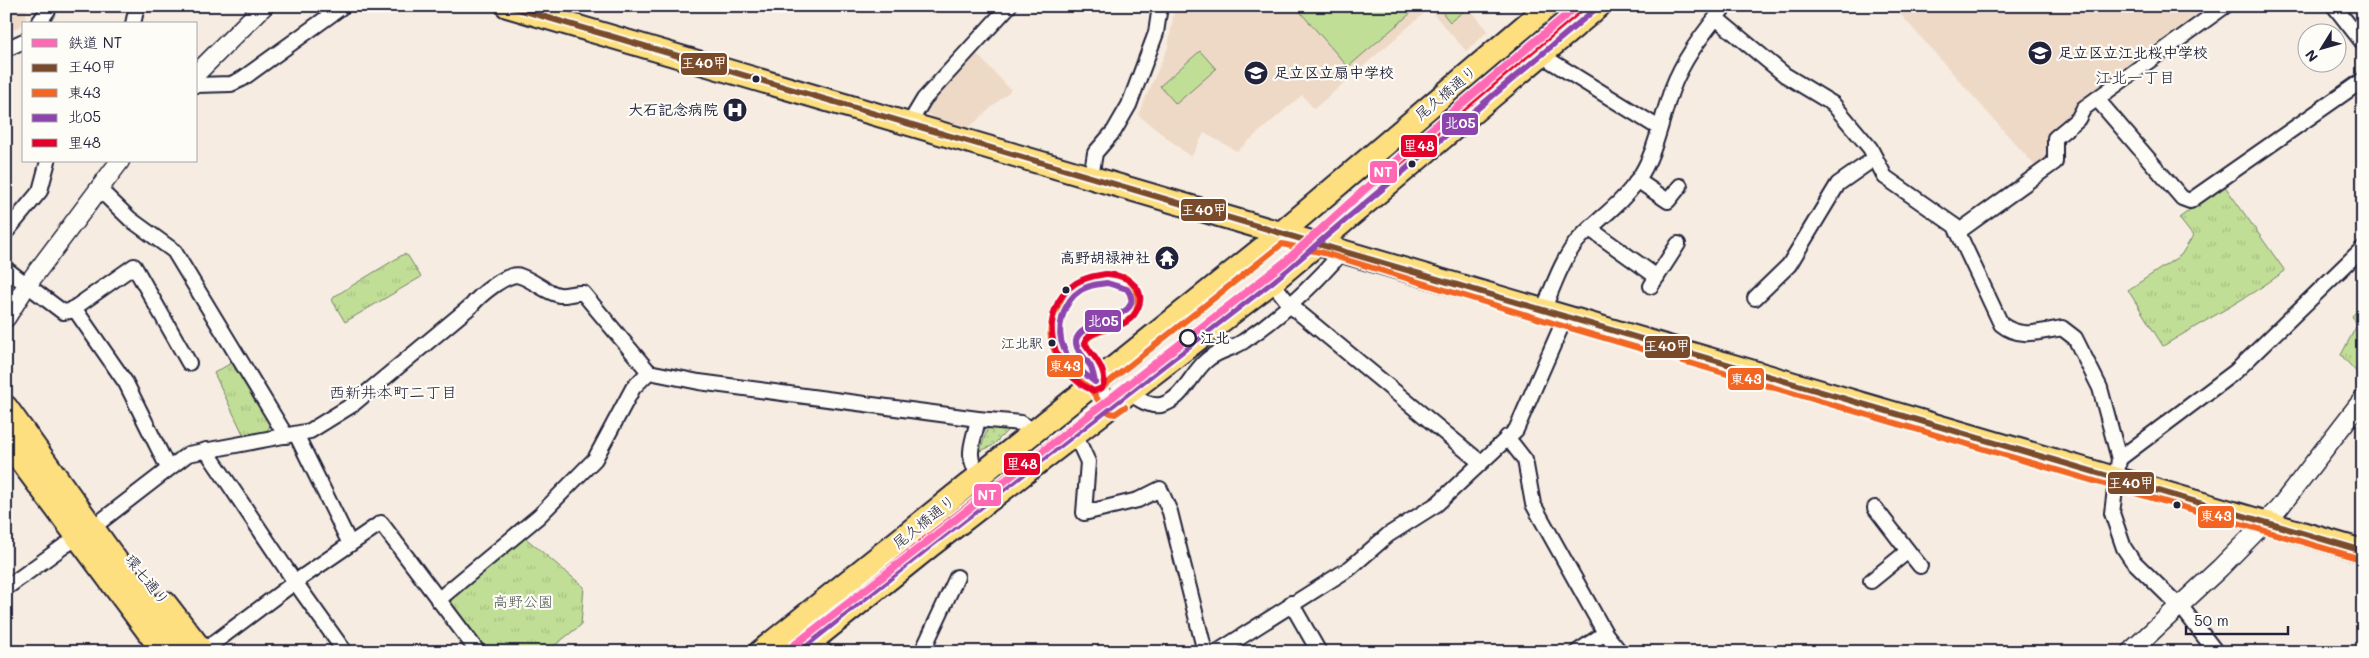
<svg xmlns="http://www.w3.org/2000/svg" width="2369" height="658" font-family="Mali,'Klee One',sans-serif">
<style>
.built{fill:#eed9c7}
.grass{fill:url(#grass-dots);stroke:#728068}
.park{fill:url(#park-tufts);stroke:#728068}
.pitch{fill:#c1de96;stroke:#728068}
.lines{fill:none;stroke-linecap:round;stroke-linejoin:round}
.minor-casing{stroke:#22223b;stroke-width:18}
.tertiary-casing{stroke:#22223b;stroke-width:21}
.primary-casing{stroke:#22223b;stroke-width:26}
.minor{stroke:#fdfcf7;stroke-width:14}
.tertiary{stroke:#fdfcf7;stroke-width:18}
.primary{stroke:#fddf80;stroke-width:22}
.bus-1-casing{stroke:#fdfcf7;stroke-width:10}
.bus-2-casing{stroke:#fdfcf7;stroke-width:10}
.bus-3-casing{stroke:#fdfcf7;stroke-width:10}
.bus-4-casing{stroke:#fdfcf7;stroke-width:10}
.bus-1{stroke:#7a4b2a;stroke-width:6}
.bus-2{stroke:#f26522;stroke-width:6}
.bus-3{stroke:#8e44ad;stroke-width:6}
.bus-4{stroke:#e4002b;stroke-width:6}
.rail-1-casing{stroke:#fdfcf7;stroke-width:11}
.rail-1{stroke:#ff69b4;stroke-width:8}
.bus-dot{fill:#22223b;stroke:#fdfcf7;stroke-width:2}
.stop-dot{fill:#fdfcf7;stroke:#22223b;stroke-width:2.5}
.labels{text-anchor:middle;stroke-width:4.5;stroke-linejoin:round;paint-order:stroke}
.bus-label{font-size:14px;fill:#22223b;stroke:#fdfcf7;text-anchor:end}
.poi-label{font-size:15px;font-weight:bold;fill:#22223b;stroke:#fdfcf7;text-anchor:start}
.street-label{font-size:15px;fill:#22223b;stroke:#fdfcf7}
.stop-label{font-size:15px;font-weight:bold;fill:#22223b;stroke:#fdfcf7;text-anchor:start}
.park-label{font-size:15px;fill:#525a56;stroke:#fdfcf7}
.neighbourhood-label{font-size:16px;fill:#22223b;stroke:#fdfcf7}
.line-badge{stroke:#fdfcf7;stroke-width:2}
.badge-label{font-size:14px;text-anchor:middle;font-weight:bold;fill:#fff}
</style>
<defs>
<pattern id="grass-dots" width="8" height="8" patternUnits="userSpaceOnUse" patternTransform="scale(1.25)"><rect width="8" height="8" fill="#c1de96"/><path d="M2 2h.1M6 6h.1" fill="none" stroke="#a6be82" stroke-width="1.8" stroke-linecap="round"/></pattern>
<pattern id="park-tufts" width="24" height="20" patternUnits="userSpaceOnUse" patternTransform="scale(1.25)"><rect width="24" height="20" fill="#c1de96"/><path d="M3 7l-1-3M5 7V3M7 7l1-3M15 17l-1-3M17 17v-4M19 17l1-3" fill="none" stroke="#a6be82"/></pattern>
</defs>
<rect width="100%" height="100%" fill="#f6ece1"/>
<filter id="ink" filterUnits="userSpaceOnUse"><feTurbulence type="fractalNoise" baseFrequency=".02" numOctaves="2"/><feDisplacementMap in="SourceGraphic" scale="10" xChannelSelector="R" yChannelSelector="G"/><feConvolveMatrix kernelMatrix="1 2 1 2 8 2 1 2 1" color-interpolation-filters="sRGB"/></filter>
<g filter="url(#ink)">
<g class="built">
<polygon points="6,6 27,6 25,23 6,34"/>
<polygon points="1175,6 1468,6 1488,31 1466,51 1429,9 1314,109 1302,95 1237,151 1204,133 1191,157 1138,115 1168,47"/>
<polygon points="1893,6 2209,6 2081,99 2048,158 2036,167"/>
<polygon points="973,50 1011,90 965,131 929,120 932,116 924,112 931,100"/>
</g>
<polygon class="grass" points="988,427 1010,428 992,446 980,451"/>
<g class="park">
<path d="M 2224,185 L 2285,271 C 2246,299 2204,321 2163,346 L 2128,290 L 2181,255 L 2193,236 L 2179,218 Z"/>
<polygon points="404,254 408,256 421,277 345,322 332,300 335,296"/>
<polygon points="2363,305 2363,373 2360,376 2341,355 2357,325 2352,316"/>
<polygon points="233,362 271,424 267,431 244,436 214,373"/>
<polygon points="523,536 584,587 581,625 546,652 489,652 450,603 451,597"/>
</g>
<g class="pitch">
<polygon points="1295,6 1419,6 1348,67"/>
<polygon points="1437,6 1460,6 1464,11 1450,22"/>
<polygon points="1200,51 1216,69 1176,104 1160,86"/>
</g>
<g class="lines">
<defs>
<g id="minor">
<polyline points="2334,6 2363,43"/>
<path d="M 1716,18 L 1785,75 L 1833,104 L 1870,148 L 1885,177 L 1955,226 L 2001,324 C 2019,339 2040,332 2062,328 L 2075,338 L 2100,388 L 2119,459 L 2112,513 L 2124,548 L 2132,560 L 2186,613 L 2216,652"/>
<polyline points="38,24 48,10 48,6"/>
<polyline points="133,24 137,6"/>
<polyline points="6,49 24,41"/>
<polyline points="1541,55 1659,128"/>
<polyline points="196,85 231,84 242,79 343,6"/>
<polyline points="2097,99 2182,198 2190,201 2363,80"/>
<polyline points="909,124 924,99 1009,6"/>
<polyline points="1091,177 1095,153 1114,131 1129,105 1156,33 1160,6"/>
<polyline points="1637,180 1668,201 1680,186"/>
<polyline points="98,188 130,219 174,251 286,436"/>
<polyline points="1590,229 1657,277"/>
<polyline points="6,232 40,191 48,161"/>
<polyline points="1958,232 2055,162 2055,138 2078,119 2084,108 2225,6"/>
<polyline points="6,269 63,312 70,311 134,266 189,363"/>
<polyline points="1272,282 1291,306 1480,462"/>
<polyline points="1651,286 1678,244"/>
<polyline points="1755,298 1789,265 1838,184 1875,158"/>
<polyline points="74,308 126,383 168,468"/>
<path d="M 1543,311 C 1552,289 1564,254 1581,237 C 1600,218 1622,203 1637,181 C 1656,154 1661,119 1672,89 C 1684,57 1704,33 1725,6"/>
<polyline points="1095,382 1113,405"/>
<path d="M 1129,393 C 1139,399 1149,407 1161,405 C 1183,400 1191,373 1207,360 C 1218,350 1233,349 1244,341 C 1281,316 1314,285 1343,251"/>
<path d="M 978,419 C 973,445 964,454 980,477"/>
<polyline points="296,434 350,544"/>
<polyline points="1075,434 1088,462 1084,513 1138,500 1160,489 1170,512 1205,652"/>
<polyline points="1507,437 1525,460 1533,504 1605,633 1620,652"/>
<polyline points="206,450 295,582 345,652"/>
<polyline points="2119,459 2236,371 2363,248"/>
<path d="M 96,525 L 188,454 L 310,431 L 352,405 L 471,306 C 479,296 508,271 520,276 C 533,280 545,292 559,295 C 566,296 575,292 583,293 L 649,372 L 699,382 L 978,419 L 1021,423 L 1035,432"/>
<polyline points="1908,551 1920,566"/>
<polyline points="1871,581 1908,551 1875,508"/>
<polyline points="6,588 64,546 76,539"/>
<polyline points="438,600 539,516 595,459 633,388 649,372"/>
<polyline points="1291,603 1319,652"/>
<polyline points="810,642 826,652"/>
<polyline points="203,651 295,582 381,523 478,652"/>
<polyline points="922,652 957,577"/>
<polyline points="1217,652 1350,568 1388,535 1437,504 1516,430 1565,318"/>
<polyline points="1577,652 1605,633"/>
</g>
<g id="tertiary">
<polyline points="196,74 264,6"/>
<polyline points="6,318 27,285 120,161"/>
<polyline points="2130,652 2220,568 2279,508 2363,399"/>
</g>
<g id="primary">
<polyline points="507,6 2363,551"/>
<polyline points="6,407 182,652"/>
<polyline points="6,441 155,641"/>
<polyline points="165,603 203,652"/>
<polyline points="760,652 1280,234 1548,6"/>
<polyline points="798,652 930,546 1272,282 1599,6"/>
</g>
</defs>
<use href="#minor" class="minor-casing"/>
<use href="#tertiary" class="tertiary-casing"/>
<use href="#primary" class="primary-casing"/>
<use href="#minor" class="minor"/>
<use href="#tertiary" class="tertiary"/>
<use href="#primary" class="primary"/>
<defs>
<polyline id="bus-1" points="508,6 2363,551"/>
<g id="bus-2">
<path d="M 1066,290 C 1049,320 1041,341 1068,370 C 1075,377 1084,383 1091,390 C 1098,398 1103,413 1115,414 L 1125,407"/>
<path d="M 1088,347 L 1085,342 L 1089,337 C 1105,326 1139,327 1138,300 C 1138,290 1133,283 1125,277"/>
<polyline points="1100,389 1282,244 1324,253 1563,326 2361,559"/>
</g>
<g id="bus-3">
<path d="M 1107,283 L 1127,289 C 1150,320 1079,318 1076,341 C 1075,351 1087,359 1091,367 C 1093,372 1094,377 1095,382 C 1083,373 1070,363 1064,349 C 1055,330 1063,301 1081,290 C 1089,285 1098,284 1107,283 Z"/>
<polyline points="798,652 930,546 1272,282 1599,6"/>
</g>
<g id="bus-4">
<path d="M 1106,274 C 1095,276 1085,277 1076,283 C 1034,310 1051,375 1094,391 L 1102,388 C 1110,372 1093,356 1085,344 L 1086,339 C 1099,326 1122,331 1134,315 C 1151,291 1130,276 1108,274"/>
<polyline points="793,645 925,539 1267,275 1585,6"/>
</g>
</defs>
<use href="#bus-1" class="bus-1-casing"/>
<use href="#bus-2" class="bus-2-casing"/>
<use href="#bus-3" class="bus-3-casing"/>
<use href="#bus-4" class="bus-4-casing"/>
<use href="#bus-1" class="bus-1"/>
<use href="#bus-2" class="bus-2"/>
<use href="#bus-3" class="bus-3"/>
<use href="#bus-4" class="bus-4"/>
<defs>
<polyline id="rail-1" points="786,652 1285,262 1420,139 1577,6"/>
</defs>
<use href="#rail-1" class="rail-1-casing"/>
<use href="#rail-1" class="rail-1"/>
</g>
</g>
<defs>
<symbol id="school-disc" viewBox="-11 -11 22 22"><circle r="9.5" fill="#22223b" stroke="#fdfcf7"/><path d="M0-5L7-2L0 1L-7-2ZM-4 1L0 2.5L4 1V4Q0 6-4 4Z" fill="#fff"/></symbol>
<symbol id="hospital-disc" viewBox="-11 -11 22 22"><circle r="9.5" fill="#22223b" stroke="#fdfcf7"/><path d="M-5-5h3v3.5h4V-5h3V5h-3V1.5h-4V5h-3Z" fill="#fff"/></symbol>
<symbol id="temple-disc" viewBox="-11 -11 22 22"><circle r="9.5" fill="#22223b" stroke="#fdfcf7"/><path d="M0-6L5-2H3V0L6.5 2.5H4V6H1.5V3h-3V6H-4V2.5H-6.5L-3 0V-2H-5Z" fill="#fff"/></symbol>
</defs>
<g fill-rule="evenodd">
<use href="#school-disc" x="2026" y="39" width="28" height="28"/>
<use href="#school-disc" x="1242" y="59" width="28" height="28"/>
<use href="#hospital-disc" x="721" y="96" width="28" height="28"/>
<use href="#temple-disc" x="1153" y="244" width="28" height="28"/>
</g>
<g class="bus-dot">
<circle cx="756" cy="79" r="4.5"/>
<circle cx="1412" cy="164" r="4.5"/>
<circle cx="1066" cy="290" r="4.5"/>
<circle cx="1052" cy="343" r="4.5"/>
<circle cx="2177" cy="505" r="4.5"/>
</g>
<circle class="stop-dot" cx="1188" cy="338" r="8"/>
<g class="labels">
<g class="bus-label">
<text x="1043" y="348">江北駅</text>
</g>
<g class="poi-label">
<text x="2058" y="58">足立区立江北桜中学校</text>
<text x="1274" y="78">足立区立扇中学校</text>
<text x="718" y="115" text-anchor="end">大石記念病院</text>
<text x="1150" y="263" text-anchor="end">高野胡禄神社</text>
</g>
<g class="street-label">
<text transform="translate(1446 93) rotate(-40)" y="5">尾久橋通り</text>
<text transform="translate(924 522) rotate(-39)" y="5">尾久橋通り</text>
<text transform="translate(147 580) rotate(51)" y="5">環七通り</text>
</g>
<g class="stop-label">
<text x="1200" y="343">江北</text>
</g>
<g class="park-label">
<text x="523" y="607">高野公園</text>
</g>
<g class="neighbourhood-label">
<text x="2135" y="83">江北一丁目</text>
<text x="393" y="398">西新井本町二丁目</text>
</g>
</g>
<g class="line-badge">
<rect x="680" y="52" width="48" height="24" rx="5" fill="#7a4b2a"/>
<rect x="1441" y="112" width="38" height="24" rx="5" fill="#8e44ad"/>
<rect x="1400" y="134" width="38" height="24" rx="5" fill="#e4002b"/>
<rect x="1369" y="160" width="29" height="24" rx="5" fill="#ff69b4"/>
<rect x="1180" y="198" width="47" height="24" rx="5" fill="#7a4b2a"/>
<rect x="1084" y="309" width="38" height="24" rx="5" fill="#8e44ad"/>
<rect x="1644" y="335" width="47" height="24" rx="5" fill="#7a4b2a"/>
<rect x="1046" y="354" width="38" height="24" rx="5" fill="#f26522"/>
<rect x="1727" y="367" width="38" height="24" rx="5" fill="#f26522"/>
<rect x="1003" y="452" width="38" height="24" rx="5" fill="#e4002b"/>
<rect x="2107" y="471" width="48" height="24" rx="5" fill="#7a4b2a"/>
<rect x="973" y="483" width="29" height="24" rx="5" fill="#ff69b4"/>
<rect x="2197" y="505" width="38" height="24" rx="5" fill="#f26522"/>
</g>
<g class="badge-label">
<text x="704" y="68">王40甲</text>
<text x="1460" y="128">北05</text>
<text x="1419" y="151">里48</text>
<text x="1383" y="177">NT</text>
<text x="1204" y="215">王40甲</text>
<text x="1103" y="326">北05</text>
<text x="1667" y="351">王40甲</text>
<text x="1065" y="371">東43</text>
<text x="1746" y="384">東43</text>
<text x="1022" y="469">里48</text>
<text x="2131" y="488">王40甲</text>
<text x="987" y="500">NT</text>
<text x="2216" y="521">東43</text>
</g>
<rect width="2369" height="658" fill="none" stroke="#fdfcf7" stroke-width="25"/>
<rect x="12" y="12" width="2344" height="633" fill="none" stroke="#22223b" stroke-width="2" filter="url(#ink)"/>
<rect x="22" y="22" width="175" height="140" fill="#fdfcf7" stroke="#a5a5ac"/>
<rect x="32" y="39" width="25" height="8" fill="#ff69b4" stroke="#a5a5ac"/>
<text x="68" y="48" font-size="15" fill="#22223b">鉄道 NT</text>
<rect x="32" y="64" width="25" height="8" fill="#7a4b2a" stroke="#a5a5ac"/>
<text x="68" y="72" font-size="15" fill="#22223b">王40甲</text>
<rect x="32" y="89" width="25" height="8" fill="#f26522" stroke="#a5a5ac"/>
<text x="68" y="98" font-size="15" fill="#22223b">東43</text>
<rect x="32" y="114" width="25" height="8" fill="#8e44ad" stroke="#a5a5ac"/>
<text x="68" y="122" font-size="15" fill="#22223b">北05</text>
<rect x="32" y="139" width="25" height="8" fill="#e4002b" stroke="#a5a5ac"/>
<text x="68" y="148" font-size="15" fill="#22223b">里48</text>
<g transform="translate(2322 48) rotate(233)"><circle r="24" fill="#fdfcf7" stroke="#a5a5ac"/>
<path d="M0-4L9 19L0 12L-9 19Z" fill="#22223b"/>
<text y="-8" font-size="14" font-weight="bold" text-anchor="middle" fill="#22223b">N</text>
</g>
<path d="M2186 626v8h102v-8" fill="none" stroke="#22223b" stroke-width="2.5"/>
<text x="2194" y="626" font-size="15" fill="#22223b" stroke="#fdfcf7" stroke-width="4" paint-order="stroke">50 m</text>
</svg>
